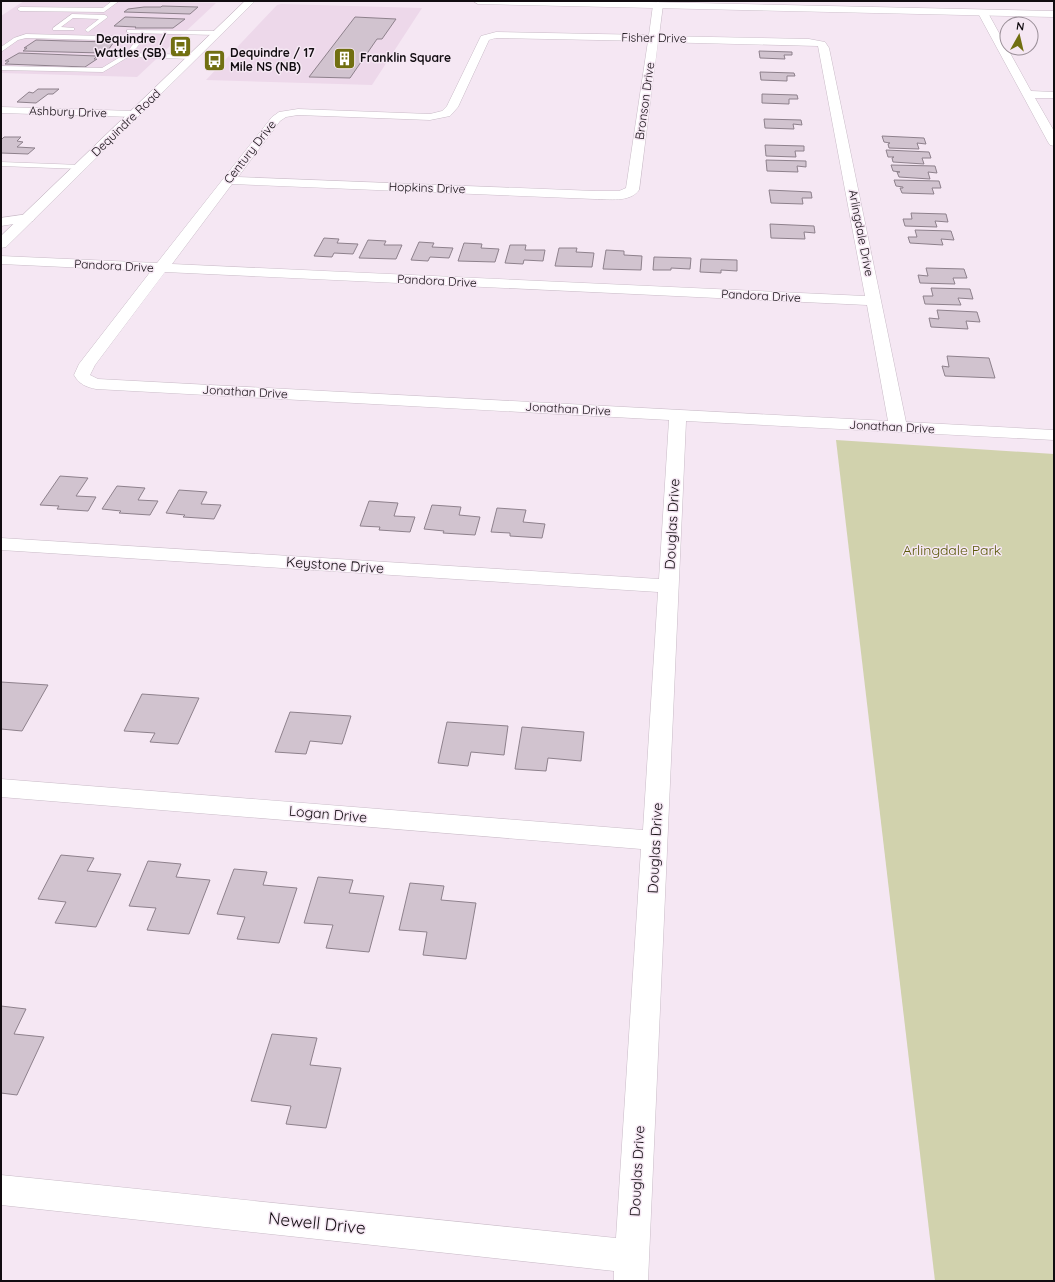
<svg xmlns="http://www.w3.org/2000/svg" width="1055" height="1282" font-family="Quicksand,sans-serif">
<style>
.built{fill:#edd8ea}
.green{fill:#d1d2ad}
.building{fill:#d1c3cf;stroke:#8e818c}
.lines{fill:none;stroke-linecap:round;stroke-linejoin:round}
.service-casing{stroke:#c9bbc7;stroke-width:1}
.minor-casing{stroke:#c9bbc7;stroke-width:1}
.secondary-casing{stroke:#c9bbc7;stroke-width:1}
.service{fill:#fff;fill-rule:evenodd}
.minor{fill:#fff;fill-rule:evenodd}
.secondary{fill:#fff;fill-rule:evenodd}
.labels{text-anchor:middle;stroke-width:3;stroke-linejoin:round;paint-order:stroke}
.far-street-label{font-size:12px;fill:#110c10;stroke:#f5e7f3}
.far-poi-label{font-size:12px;font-weight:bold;fill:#110c10;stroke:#f5e7f3;text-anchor:start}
.street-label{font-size:14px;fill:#110c10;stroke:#f5e7f3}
.park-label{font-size:14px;fill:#595707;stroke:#f5e7f3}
.near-street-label{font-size:17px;fill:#110c10;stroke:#f5e7f3}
</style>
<rect width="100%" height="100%" fill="#f5e7f3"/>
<g class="built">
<polygon points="24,1 127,1 216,3 137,77 1,73 1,16"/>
<polygon points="281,4 422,8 372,85 206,80 277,5"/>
</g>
<polygon class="green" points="836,440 1054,454 1054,1281 935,1281"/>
<g class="building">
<polygon points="162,6 198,7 190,14 124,12 128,9 144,7 161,7"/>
<polygon points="125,17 185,19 173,28 135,28 136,27 114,26"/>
<polygon points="355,17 396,19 382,39 377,39 350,78 309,77"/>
<polygon points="36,40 67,41 114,42 108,50 105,50 102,53 23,51 27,48 24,48"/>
<polygon points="759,51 792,52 792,55 784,55 785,59 760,58"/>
<polygon points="19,53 97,56 94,59 97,59 85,67 5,64 9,61 5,61"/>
<polygon points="760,72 794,73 795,76 787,76 787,81 761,80"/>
<polygon points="38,89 59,89 53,94 48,94 36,103 17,102 29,92 33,93"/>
<polygon points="762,94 797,95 798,99 789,99 789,104 762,103"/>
<polygon points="764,119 801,120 802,125 793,124 794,129 765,128"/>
<polygon points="882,136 924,138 926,144 917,143 919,149 889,148 888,144 890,143 884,142"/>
<polygon points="4,137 21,137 17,141 23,142 17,147 35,148 28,154 1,153 1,140"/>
<polygon points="765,145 804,146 804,151 795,151 796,157 766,156"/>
<polygon points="886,150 929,152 931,158 922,158 924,164 893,162 892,158 894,157 888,157"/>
<polygon points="766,160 806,161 806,167 797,166 798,172 767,171"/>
<polygon points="891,165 935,166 937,173 928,172 930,179 899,177 897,172 900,172 893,171"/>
<polygon points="894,180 939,181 941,188 932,188 934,194 902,193 900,188 903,188 903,187 896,186"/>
<polygon points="769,190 811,192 812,198 802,198 803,204 771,203"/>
<polygon points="911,213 946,214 948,222 935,221 937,227 905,226 903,219 912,219"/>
<polygon points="770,224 814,226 815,233 804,232 805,239 771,238"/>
<polygon points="915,230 951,231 954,240 941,239 943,245 910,243 908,237 917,237"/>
<polygon points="324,238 339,239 337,243 358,244 353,254 334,253 332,257 314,256"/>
<polygon points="368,240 386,241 384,245 402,245 396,259 359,258"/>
<polygon points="419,242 434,243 432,247 453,248 449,258 430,257 428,261 411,260"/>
<polygon points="464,243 482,244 481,248 499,249 495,262 458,261"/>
<polygon points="510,245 526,245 525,250 545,250 543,261 524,260 523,264 505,263"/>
<polygon points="559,248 577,248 576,252 594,253 592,267 555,266"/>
<polygon points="606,250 624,251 624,255 642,256 641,270 603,269"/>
<polygon points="654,257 691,258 690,269 671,268 671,270 653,270"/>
<polygon points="701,259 737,260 737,271 721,270 721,273 700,272"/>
<polygon points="926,268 964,269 967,278 953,278 955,284 920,283 918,275 928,276"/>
<polygon points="931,288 970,289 973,299 958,298 961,305 925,304 923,296 933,296"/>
<polygon points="937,310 977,312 980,322 966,321 968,329 931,327 929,318 939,319"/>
<polygon points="947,356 989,358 995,378 945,376 942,366 949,367"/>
<polygon points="60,476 88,478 76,496 96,497 88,511 57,509 59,506 40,505"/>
<polygon points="117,486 145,488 138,500 158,501 150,515 119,513 121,511 102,509"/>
<polygon points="179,490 207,492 201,504 221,505 214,519 183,517 185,515 166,513"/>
<polygon points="369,501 398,503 394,516 415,517 410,532 379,530 380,527 360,526"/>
<polygon points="432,505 461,507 459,515 480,517 475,535 443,533 444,531 424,529"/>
<polygon points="497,508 526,510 523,522 545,524 542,538 510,536 510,533 491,532"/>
<polygon points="1,682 48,685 22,731 1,729"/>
<polygon points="142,694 199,698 178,744 150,742 155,733 124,731"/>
<polygon points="290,712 351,716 342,744 310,741 306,754 275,752"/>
<polygon points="447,722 508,726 504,755 471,752 468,766 438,763"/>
<polygon points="522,727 584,732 581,761 548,758 546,771 515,769"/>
<polygon points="61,855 94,858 87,871 121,874 96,927 55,923 66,902 38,899"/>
<polygon points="148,861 181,864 176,877 210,880 189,934 147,930 156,908 129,906"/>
<polygon points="234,869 267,872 263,885 297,888 279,943 237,939 245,917 217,914"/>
<polygon points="318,877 353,880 349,893 384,896 369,952 326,948 333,925 304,923"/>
<polygon points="410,883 444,886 441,900 476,903 466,959 423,955 427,932 399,930"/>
<polygon points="1,1006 26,1009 14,1034 44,1037 17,1095 1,1093"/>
<polygon points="272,1034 317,1038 310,1065 341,1068 326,1128 286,1124 291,1106 251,1101"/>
</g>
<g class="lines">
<defs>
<g id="service">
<polygon points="112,1 119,1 104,12 20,11 17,9 20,7 103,8"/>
<polygon points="72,14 105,15 108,17 88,32 85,30 86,29 99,19 73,18 61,27 74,28 74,30 53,30 53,28"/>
<polygon points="127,30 217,31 220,33 217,35 129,33 127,32"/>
<polygon points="26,34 141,37 144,39 132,53 193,55 196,57 193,59 128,57 103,72 1,70 1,66 102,68 125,54 136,41 26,38 18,40 1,52 1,47 14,38"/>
<polygon points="1,162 81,165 85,167 81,169 1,166"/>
</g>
<g id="minor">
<path d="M 658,2 L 663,5 L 659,36 L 809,39 L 825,42 L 829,48 L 906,422 L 1054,430 L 1054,440 L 686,421 L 648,1281 L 614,1281 L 614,1271 L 1,1205 L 1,1175 L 616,1238 L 641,849 L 1,797 L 1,779 L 643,830 L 658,592 L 1,550 L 1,538 L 659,579 L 669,420 L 96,389 C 86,387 79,384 74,375 L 79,364 L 151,271 L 1,264 L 1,256 L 157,263 L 272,117 L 279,112 L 298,109 L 430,114 L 442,111 L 447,106 L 481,36 L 496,32 L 649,35 L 653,5 ZM 496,38 L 648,41 L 626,188 L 619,191 L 595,191 L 238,177 L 280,121 L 286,117 L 298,115 L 430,120 L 450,116 L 458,107 L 489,40 ZM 658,42 L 818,46 L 865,296 L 172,264 L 232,184 L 595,199 C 608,199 630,203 639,190 ZM 165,272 L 867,305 L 888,421 L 98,379 L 90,375 L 95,365 Z"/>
<polygon points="983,10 988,13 1031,91 1054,92 1054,98 1035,98 1054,131 1054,146 1050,145 1048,142 978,13"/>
<polygon points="1,107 134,111 138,112 140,114 138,116 134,117 1,113"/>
<polygon points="28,214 33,215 35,218 33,221 1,226 1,218"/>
</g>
<g id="secondary">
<polygon points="245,1 255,1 6,247 1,248 1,236"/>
<polygon points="473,1 602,1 1054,11 1054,17 478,4"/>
</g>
</defs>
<use href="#service" class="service-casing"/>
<use href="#minor" class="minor-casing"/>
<use href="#secondary" class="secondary-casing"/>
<use href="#service" class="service"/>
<use href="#minor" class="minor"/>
<use href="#secondary" class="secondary"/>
</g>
<defs>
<symbol id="bus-square" viewBox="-11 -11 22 22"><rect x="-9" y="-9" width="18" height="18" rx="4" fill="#716f11" stroke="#f5e7f3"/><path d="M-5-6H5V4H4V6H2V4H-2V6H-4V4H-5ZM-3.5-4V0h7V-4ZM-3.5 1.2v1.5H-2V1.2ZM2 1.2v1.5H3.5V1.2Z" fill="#fff"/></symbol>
<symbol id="building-square" viewBox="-11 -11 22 22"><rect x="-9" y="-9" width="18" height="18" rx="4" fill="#716f11" stroke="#f5e7f3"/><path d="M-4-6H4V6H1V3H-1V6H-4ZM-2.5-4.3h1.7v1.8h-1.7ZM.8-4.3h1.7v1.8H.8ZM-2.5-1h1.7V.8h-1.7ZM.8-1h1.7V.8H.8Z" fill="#fff"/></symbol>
</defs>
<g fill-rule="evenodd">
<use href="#bus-square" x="168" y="34" width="25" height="25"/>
<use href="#building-square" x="332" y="46" width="25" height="25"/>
<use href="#bus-square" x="202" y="48" width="25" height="25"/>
</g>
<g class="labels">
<g class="far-street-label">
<text transform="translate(654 38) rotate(1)" y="4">Fisher Drive</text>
<text transform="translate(645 101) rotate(-82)" y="4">Bronson Drive</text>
<text transform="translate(68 112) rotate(2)" y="4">Ashbury Drive</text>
<text transform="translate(126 123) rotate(-44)" y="4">Dequindre Road</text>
<text transform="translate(250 152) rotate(-52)" y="4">Century Drive</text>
<text transform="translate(427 188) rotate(2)" y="4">Hopkins Drive</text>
<text transform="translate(861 233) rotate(79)" y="4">Arlingdale Drive</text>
<text transform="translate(114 266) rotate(3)" y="4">Pandora Drive</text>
<text transform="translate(437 281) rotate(3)" y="4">Pandora Drive</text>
<text transform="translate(761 296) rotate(3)" y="4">Pandora Drive</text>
<text transform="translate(245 392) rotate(3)" y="4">Jonathan Drive</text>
<text transform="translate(568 409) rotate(3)" y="4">Jonathan Drive</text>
<text transform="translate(892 427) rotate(3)" y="4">Jonathan Drive</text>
</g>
<g class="far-poi-label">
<text x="166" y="43" text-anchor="end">Dequindre /<tspan x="166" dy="14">Wattles (SB)</tspan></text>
<text x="230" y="57">Dequindre / 17<tspan x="230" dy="14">Mile NS (NB)</tspan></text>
<text x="360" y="62">Franklin Square</text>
</g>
<g class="street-label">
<text transform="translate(672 524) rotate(-87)" y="5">Douglas Drive</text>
<text transform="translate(335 565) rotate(4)" y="5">Keystone Drive</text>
<text transform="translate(328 814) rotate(5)" y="5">Logan Drive</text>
<text transform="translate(655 848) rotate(-87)" y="5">Douglas Drive</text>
<text transform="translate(637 1171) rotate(-87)" y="5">Douglas Drive</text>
</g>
<g class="park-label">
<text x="952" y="555">Arlingdale Park</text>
</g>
<g class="near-street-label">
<text transform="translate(317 1223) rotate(6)" y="6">Newell Drive</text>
</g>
</g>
<rect width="1055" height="1282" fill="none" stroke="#110c10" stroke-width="4"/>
<g transform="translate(1019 36) rotate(8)"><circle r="19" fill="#f5e7f3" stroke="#9a8f98"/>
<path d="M0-3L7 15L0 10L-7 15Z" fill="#716f11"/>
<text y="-6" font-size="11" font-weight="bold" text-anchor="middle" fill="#110c10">N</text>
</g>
</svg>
